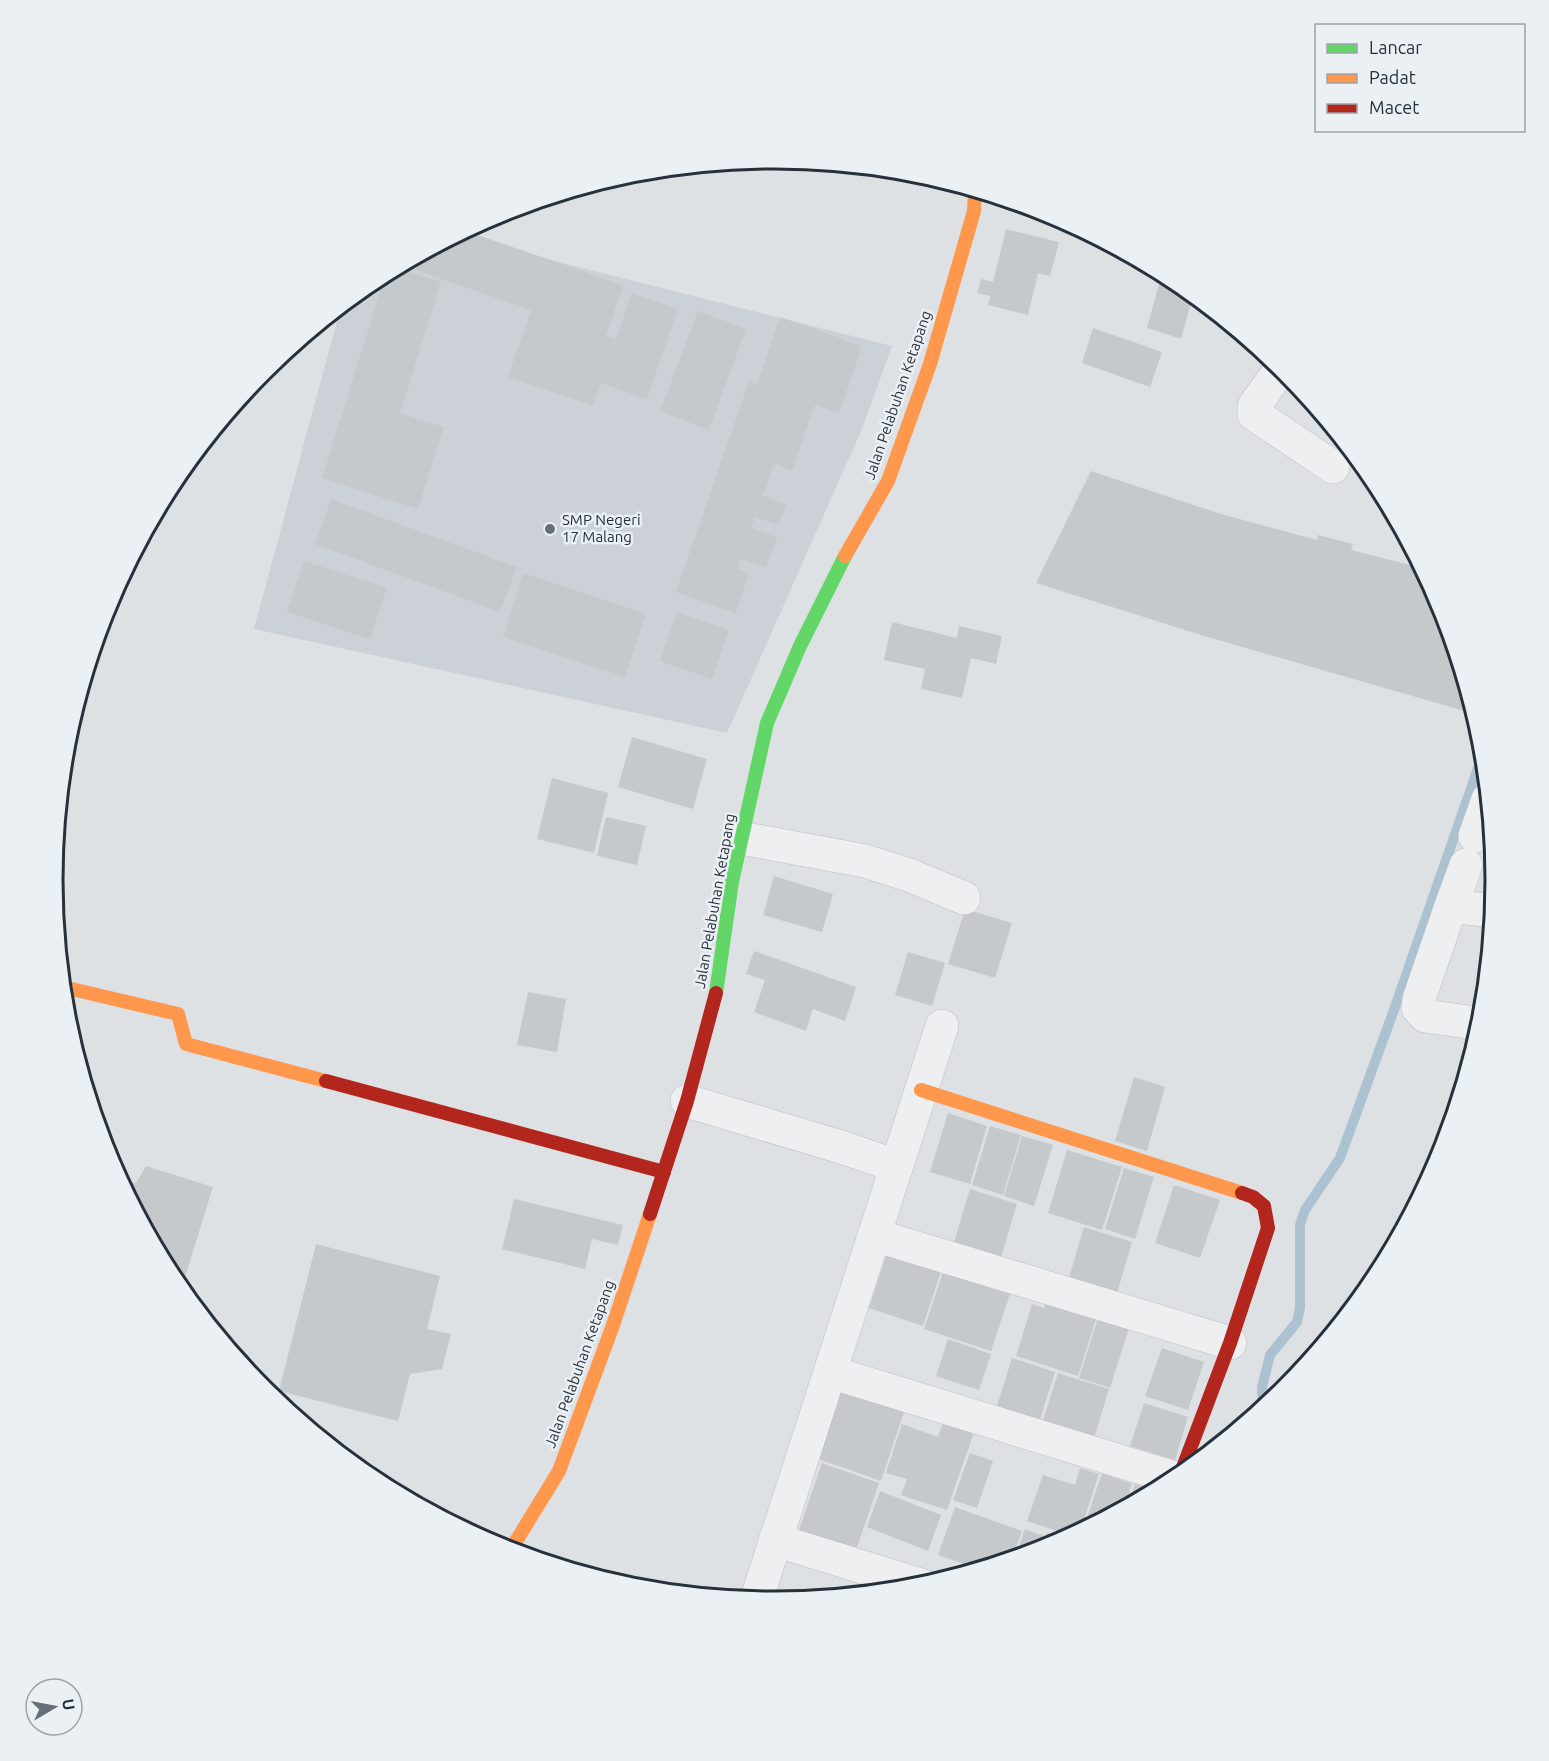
<svg xmlns="http://www.w3.org/2000/svg" width="1549" height="1761" font-family="Ubuntu,sans-serif">
<style>
.built{fill:#ccd1d7}
.lines{fill:none;stroke-linecap:round;stroke-linejoin:round}
.stream{stroke:#acc2d0;stroke-width:10}
.building{fill:#c6c9cc}
.street-casing{stroke:#bdbfc2;stroke-width:34}
.street{stroke:#edeff1;stroke-width:33}
.fast{stroke:#63d668;stroke-width:14}
.slow{stroke:#ff974d;stroke-width:14}
.jam{stroke:#b3261e;stroke-width:14}
.poi-dot{fill:#666f77;stroke:#ebf0f4;stroke-width:2}
.labels{text-anchor:middle;stroke-width:5;stroke-linejoin:round;paint-order:stroke}
.street-label{font-size:15px;fill:#26313c;stroke:#ebf0f4}
.poi-label{font-size:15px;fill:#26313c;stroke:#ebf0f4;text-anchor:start}
.rim{fill:none;stroke:#26313c;stroke-width:3}
</style>
<rect width="100%" height="100%" fill="#dee1e4"/>
<polygon class="built" points="456,236 892,346 862,429 727,733 254,629 341,306 374,280"/>
<g class="lines">
<polyline class="stream" points="1263,1409 1262,1387 1270,1355 1297,1322 1300,1308 1300,1225 1305,1210 1340,1158 1395,1007 1484,751"/>
</g>
<g class="building">
<polygon points="1006,229 1059,242 1050,276 1038,273 1028,315 988,305 990,296 977,293 981,279 993,282"/>
<polygon points="466,231 623,285 606,336 616,340 632,293 678,309 647,399 601,383 593,406 508,377 531,310 413,269 417,257"/>
<polygon points="396,268 441,282 400,413 444,427 418,509 322,478 386,273"/>
<polygon points="1162,273 1176,280 1193,295 1181,339 1147,328"/>
<polygon points="698,311 746,329 709,430 660,411"/>
<polygon points="780,317 862,346 839,413 815,405 792,471 774,464 763,496 786,504 779,525 755,517 751,528 777,537 766,568 740,559 737,569 749,574 736,613 676,592 749,381 757,384"/>
<polygon points="1093,328 1162,352 1150,387 1082,363"/>
<polygon points="1091,471 1221,514 1317,540 1318,535 1353,544 1351,550 1422,568 1442,605 1475,714 1204,636 1036,583"/>
<polygon points="331,499 517,567 500,612 315,544"/>
<polygon points="304,561 387,588 370,639 287,612"/>
<polygon points="523,573 646,614 625,677 503,637"/>
<polygon points="677,612 729,630 712,679 660,661"/>
<polygon points="892,622 957,638 959,626 1002,636 996,664 971,658 962,698 921,689 925,669 884,660"/>
<polygon points="632,737 707,759 693,809 618,787"/>
<polygon points="552,778 608,793 594,853 537,839"/>
<polygon points="606,817 646,826 637,865 597,856"/>
<polygon points="774,876 833,894 822,932 763,915"/>
<polygon points="965,909 1012,923 995,978 948,964"/>
<polygon points="754,951 856,987 845,1021 813,1009 806,1031 754,1012 765,980 746,974"/>
<polygon points="908,952 945,963 932,1006 895,995"/>
<polygon points="528,992 566,999 557,1052 517,1045"/>
<polygon points="1134,1077 1165,1087 1147,1151 1115,1141"/>
<polygon points="948,1113 987,1126 970,1184 930,1172"/>
<polygon points="990,1126 1021,1135 1003,1195 972,1185"/>
<polygon points="1022,1136 1053,1145 1034,1206 1004,1196"/>
<polygon points="1067,1150 1122,1167 1102,1230 1048,1213"/>
<polygon points="146,1166 213,1187 181,1290 174,1281 119,1179 136,1183"/>
<polygon points="1124,1168 1154,1177 1135,1239 1105,1229"/>
<polygon points="1174,1185 1220,1200 1200,1258 1155,1243"/>
<polygon points="970,1189 1017,1204 1001,1257 954,1242"/>
<polygon points="514,1199 623,1225 618,1245 592,1239 585,1269 502,1249"/>
<polygon points="1084,1227 1132,1242 1117,1293 1069,1278"/>
<polygon points="316,1244 440,1276 427,1329 451,1334 442,1369 410,1374 398,1421 279,1391"/>
<polygon points="888,1250 942,1268 923,1326 869,1308"/>
<polygon points="944,1269 1011,1291 991,1351 924,1329"/>
<polygon points="1047,1300 1097,1316 1078,1376 1016,1356 1032,1304 1044,1308"/>
<polygon points="1098,1318 1129,1328 1110,1388 1079,1378"/>
<polygon points="948,1339 991,1354 979,1390 936,1376"/>
<polygon points="1162,1348 1204,1362 1188,1410 1145,1396"/>
<polygon points="1012,1358 1055,1372 1038,1426 995,1412"/>
<polygon points="1058,1373 1109,1389 1092,1445 1039,1433"/>
<polygon points="841,1391 904,1412 881,1481 818,1459"/>
<polygon points="1144,1403 1188,1417 1175,1460 1130,1446"/>
<polygon points="943,1422 974,1432 947,1510 901,1495 907,1479 886,1473 902,1424 938,1437"/>
<polygon points="970,1453 993,1461 977,1508 953,1500"/>
<polygon points="822,1463 879,1483 856,1550 799,1530"/>
<polygon points="1080,1468 1099,1474 1080,1532 1072,1536 1027,1521 1043,1475 1075,1485"/>
<polygon points="1102,1473 1132,1484 1124,1508 1083,1530"/>
<polygon points="1135,1484 1157,1491 1127,1507"/>
<polygon points="880,1491 941,1515 928,1551 867,1527"/>
<polygon points="955,1507 1022,1531 1012,1559 987,1567 977,1563 976,1568 938,1555"/>
<polygon points="1025,1529 1044,1536 1038,1551 1015,1558"/>
<polygon points="1047,1533 1066,1539 1041,1550"/>
</g>
<g class="lines">
<defs>
<g id="street">
<polyline points="1282,367 1254,406 1254,414 1333,467"/>
<polyline points="1475,836 1488,799"/>
<polyline points="741,838 865,861 909,875 964,898"/>
<polyline points="1466,865 1451,906 1493,911"/>
<polyline points="1451,906 1419,999 1418,1008 1425,1016 1482,1024"/>
<polyline points="687,1101 841,1147 896,1166"/>
<polyline points="874,1235 1230,1343"/>
<polyline points="830,1372 1178,1479"/>
<polyline points="775,1540 924,1586"/>
<polyline points="756,1601 942,1026"/>
</g>
</defs>
<use href="#street" class="street-casing"/>
<use href="#street" class="street"/>
<polyline class="fast" points="716,993 732,882 767,723 800,646 845,556"/>
<g class="slow">
<polyline points="845,556 888,481 930,364 974,211 975,190"/>
<polyline points="63,987 178,1014 186,1044 326,1081"/>
<polyline points="921,1090 1242,1193"/>
<polyline points="510,1551 559,1471 612,1328 650,1214"/>
</g>
<g class="jam">
<polyline points="326,1081 664,1172"/>
<polyline points="650,1214 687,1101 716,993"/>
<polyline points="1179,1478 1230,1343 1268,1228 1264,1206 1253,1197 1242,1193"/>
</g>
</g>
<circle class="poi-dot" cx="550" cy="529" r="6"/>
<g class="labels">
<g class="street-label">
<text transform="translate(898 395) rotate(-71)" y="5">Jalan Pelabuhan Ketapang</text>
<text transform="translate(715 901) rotate(-80)" y="5">Jalan Pelabuhan Ketapang</text>
<text transform="translate(580 1364) rotate(-70)" y="5">Jalan Pelabuhan Ketapang</text>
</g>
<g class="poi-label">
<text x="562" y="525">SMP Negeri<tspan x="562" dy="17">17 Malang</tspan></text>
</g>
</g>
<path d="M0 0H1549V1761H0ZM63 880a711 711 0 1 1 1422 0a711 711 0 1 1-1422 0Z" fill="#ebf0f4" fill-rule="evenodd"/>
<path class="rim" d="M63 880a711 711 0 1 1 1422 0a711 711 0 1 1-1422 0Z"/>
<rect x="1315" y="24" width="210" height="108" fill="#ebf0f4" stroke="#9ca4aa" stroke-width="1.5"/>
<rect x="1327" y="44" width="30" height="9" fill="#63d668" stroke="#9ca4aa" stroke-width="1.5"/>
<text x="1369" y="54" font-size="18" fill="#26313c">Lancar</text>
<rect x="1327" y="74" width="30" height="9" fill="#ff974d" stroke="#9ca4aa" stroke-width="1.5"/>
<text x="1369" y="84" font-size="18" fill="#26313c">Padat</text>
<rect x="1327" y="104" width="30" height="9" fill="#b3261e" stroke="#9ca4aa" stroke-width="1.5"/>
<text x="1369" y="114" font-size="18" fill="#26313c">Macet</text>
<g transform="translate(54 1707) rotate(80)"><circle r="28" fill="#ebf0f4" stroke="#9ca4aa" stroke-width="1.5"/>
<path d="M0-4.5L10 22L0 15L-10 22Z" fill="#666f77"/>
<text y="-9" font-size="16" font-weight="bold" text-anchor="middle" fill="#26313c">U</text>
</g>
</svg>
